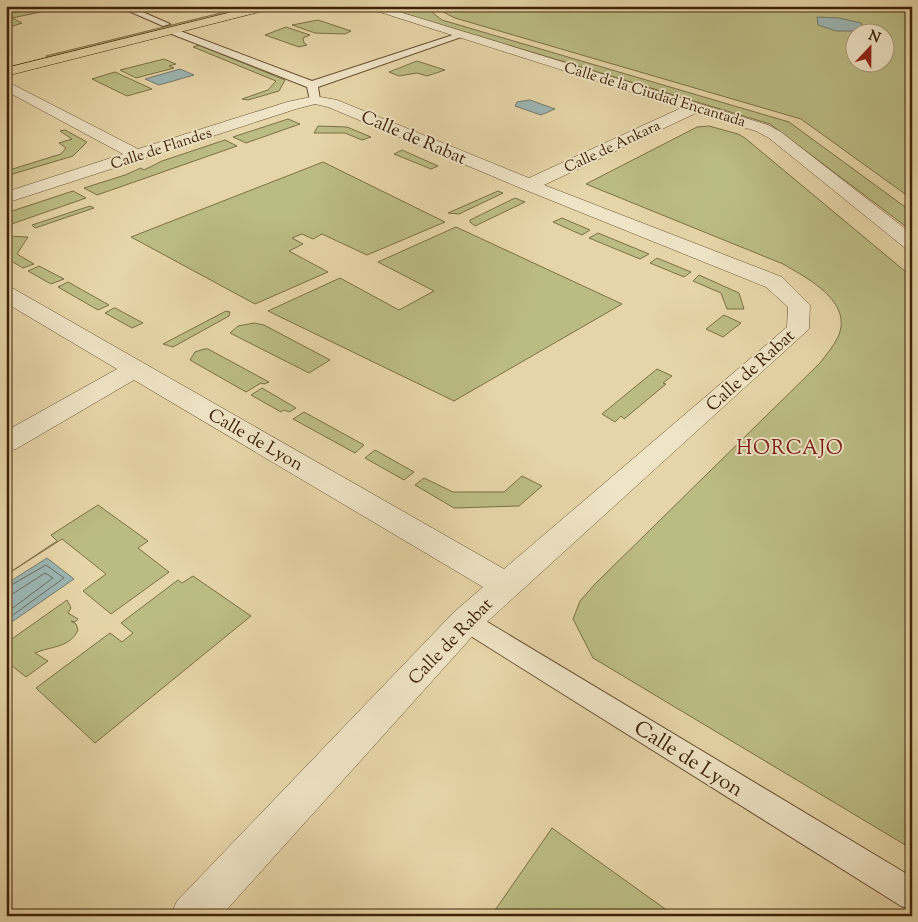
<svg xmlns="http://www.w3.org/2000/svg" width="918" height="922" font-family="'Sorts Mill Goudy',serif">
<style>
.green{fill:#bbbc84;stroke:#7d6f46;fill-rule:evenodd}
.water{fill:#9cb6b4;stroke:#777b6f}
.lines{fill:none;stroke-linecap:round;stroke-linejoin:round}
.shore{stroke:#6e6c5e;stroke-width:1}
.pedestrian-casing{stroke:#694f30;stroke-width:2}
.minor-casing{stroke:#694f30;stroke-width:1}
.primary-casing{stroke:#3f2208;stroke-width:1}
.pedestrian{fill:#efe4c6;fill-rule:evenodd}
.minor{fill:#efe4c6;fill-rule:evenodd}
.primary{fill:#e6d5a8;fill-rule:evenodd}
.labels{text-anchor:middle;stroke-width:4;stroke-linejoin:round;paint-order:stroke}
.far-street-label{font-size:15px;fill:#3f2208;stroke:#efe4c6}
.street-label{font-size:18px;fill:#3f2208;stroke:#efe4c6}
.quarter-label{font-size:20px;letter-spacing:1px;fill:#7a1f14;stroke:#efe4c6}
.near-street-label{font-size:21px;fill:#3f2208;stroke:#efe4c6}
</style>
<rect width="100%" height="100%" fill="#e6d5a8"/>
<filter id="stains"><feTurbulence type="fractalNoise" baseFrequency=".004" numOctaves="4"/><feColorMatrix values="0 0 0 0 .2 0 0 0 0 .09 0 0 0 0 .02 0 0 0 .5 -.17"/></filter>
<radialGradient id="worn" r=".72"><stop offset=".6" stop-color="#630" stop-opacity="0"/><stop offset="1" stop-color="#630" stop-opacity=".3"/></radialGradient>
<g class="green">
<polygon points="249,6 260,6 50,58 46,56"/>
<polygon points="379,6 424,6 442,20 789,122 912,212 912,231 770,124"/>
<path d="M 437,6 L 912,6 L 912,199 L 801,119 L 455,18 L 441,11 ZM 856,32 L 886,32 L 886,62 L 856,62 Z"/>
<polygon points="45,7 55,9 12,18 22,23 10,27 6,25 6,14"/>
<polygon points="318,20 351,31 345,34 315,33 292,25"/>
<polygon points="286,27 310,35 303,38 304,43 307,45 299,47 265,35"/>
<polygon points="199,45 285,80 279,91 248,100 242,99 268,90 276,81 193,47"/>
<polygon points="164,59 176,64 169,66 174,68 136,78 120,70"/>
<polygon points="417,61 445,70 427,76 417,73 399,76 389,72"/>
<polygon points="115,72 152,89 127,96 92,79"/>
<polygon points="288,119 300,124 246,143 233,137"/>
<polygon points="318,126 347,127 371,137 362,140 345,133 314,133"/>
<path d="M 709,126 L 738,134 L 745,138 L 912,277 L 912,849 L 593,658 L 573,619 L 580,601 L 595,584 L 820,363 C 826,355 833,347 838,337 C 854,302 807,278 783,264 L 586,184 L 697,127 Z"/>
<polygon points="65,130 87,142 73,156 6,176 6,171 61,154 66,148 59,143 72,139 60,131"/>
<polygon points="225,140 237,146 97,195 84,188 125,175 141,168 144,170 162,161"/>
<polygon points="402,150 438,166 431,169 394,154"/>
<polygon points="323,162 445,222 367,255 322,234 313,239 302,234 292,238 303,244 289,251 328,272 255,304 131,237"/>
<polygon points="73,191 86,198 6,226 6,213"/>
<polygon points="498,191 503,193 459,214 448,213"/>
<polygon points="515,198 525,202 475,226 470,222 470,220"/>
<polygon points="90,206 94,208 35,228 32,225"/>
<polygon points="562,218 590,230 582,235 553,222"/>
<polygon points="456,227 622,304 454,401 268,311 340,278 399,310 434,291 378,262"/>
<polygon points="598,233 649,254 640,259 589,238"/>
<polygon points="6,236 28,237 17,254 34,264 23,268 6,258"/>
<polygon points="657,258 691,272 684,277 650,263"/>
<polygon points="39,266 64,279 51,284 28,271"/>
<polygon points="699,275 739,293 744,309 727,309 721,293 693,281"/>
<polygon points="68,282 109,305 98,310 58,287"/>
<polygon points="114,308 115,308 143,323 132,328 105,313"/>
<polygon points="226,311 230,312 229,316 173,347 163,344"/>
<polygon points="724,315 741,323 723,337 706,329"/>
<polygon points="254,323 264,325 330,360 309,373 230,333 238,326"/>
<polygon points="204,349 208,349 269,382 264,384 261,383 246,392 190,360 195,352"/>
<polygon points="657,369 672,376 663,383 666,384 624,419 621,416 615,422 602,414"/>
<polygon points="262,388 296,408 289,412 284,410 281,412 251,395"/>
<polygon points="304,412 364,445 355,453 293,419"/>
<polygon points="375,450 414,472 404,480 365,458"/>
<polygon points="522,476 542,486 519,506 454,508 415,485 424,478 453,492 504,492"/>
<polygon points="98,505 148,541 138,548 169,572 111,614 83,591 106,574 62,539 6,575 57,541 51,535"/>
<polygon points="193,576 251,616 95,743 36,688 110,633 122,642 133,633 121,623 178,580 182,583"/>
<path d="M 67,600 L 71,608 L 68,613 L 78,619 L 75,622 L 71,621 L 76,624 L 78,630 C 70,648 51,646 35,653 L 48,661 L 26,677 L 6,661 L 6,643 Z"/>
<polygon points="552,828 675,916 491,916"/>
</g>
<g class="water">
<polygon points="817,17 839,18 861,23 863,27 858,31 836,31 818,25"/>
<polygon points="180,69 194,75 159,85 145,79"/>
<polygon points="529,100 530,100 555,109 541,115 515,106 517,102"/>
<polygon points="47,558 74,579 6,626 6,584"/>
</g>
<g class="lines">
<g class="shore">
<polyline points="6,588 46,565 64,578 6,620"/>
<polyline points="6,594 14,593 45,573 53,578 6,613"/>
</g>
<defs>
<g id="pedestrian">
<polygon points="117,6 129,6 170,24 163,26"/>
<polygon points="169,29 175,29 312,81 459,33 467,35 318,87 320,100 315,103 310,100 307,87 169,33"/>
<polygon points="466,611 474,614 912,877 912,910 901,906 458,628 454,621 458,614"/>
</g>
<polygon id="minor" points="361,6 380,6 768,125 781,132 912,234 912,250 905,248 769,138 756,131 696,113 544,185 782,277 810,305 809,329 478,630 221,916 170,916 177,901 454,612 483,587 134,380 16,449 6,452 6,431 117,369 6,303 6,288 14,289 504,569 787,327 788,307 766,287 523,189 328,107 315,104 296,109 6,203 6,192 123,154 6,91 6,81 138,149 287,102 315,96 337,100 529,178 681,108"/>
<polygon id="primary" points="256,6 277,6 275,8 6,76 6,68"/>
</defs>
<use href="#pedestrian" class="pedestrian-casing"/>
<use href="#minor" class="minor-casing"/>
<use href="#primary" class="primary-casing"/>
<use href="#pedestrian" class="pedestrian"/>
<use href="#minor" class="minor"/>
<use href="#primary" class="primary"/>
</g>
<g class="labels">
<g class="far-street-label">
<text transform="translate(655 94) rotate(17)" y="5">Calle de la Ciudad Encantada</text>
<text transform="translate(612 146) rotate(-25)" y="5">Calle de Ankara</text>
<text transform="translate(161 148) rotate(-18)" y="5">Calle de Flandes</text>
</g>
<g class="street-label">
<text transform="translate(414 137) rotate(23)" y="6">Calle de Rabat</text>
<text transform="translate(750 370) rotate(-42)" y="6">Calle de Rabat</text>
<text transform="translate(256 439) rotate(30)" y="6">Calle de Lyon</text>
<text transform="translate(450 641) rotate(-46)" y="6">Calle de Rabat</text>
</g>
<g class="quarter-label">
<text x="790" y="454">HORCAJO</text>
</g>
<g class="near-street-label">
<text transform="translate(689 758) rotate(32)" y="7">Calle de Lyon</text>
</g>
</g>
<rect width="918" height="922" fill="none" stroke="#e6d5a8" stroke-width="25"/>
<rect x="8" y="8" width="903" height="907" fill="none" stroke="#3f2208" stroke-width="2.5"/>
<rect x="12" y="12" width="893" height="897" fill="none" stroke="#3f2208"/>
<g transform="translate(870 48) rotate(22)"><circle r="24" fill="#efe4c6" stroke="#a9967a"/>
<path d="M0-4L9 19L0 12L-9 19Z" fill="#8f2418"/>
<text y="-8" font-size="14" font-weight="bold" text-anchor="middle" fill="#3f2208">N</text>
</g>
<rect width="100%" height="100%" filter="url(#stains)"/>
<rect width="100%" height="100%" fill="url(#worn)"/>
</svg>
